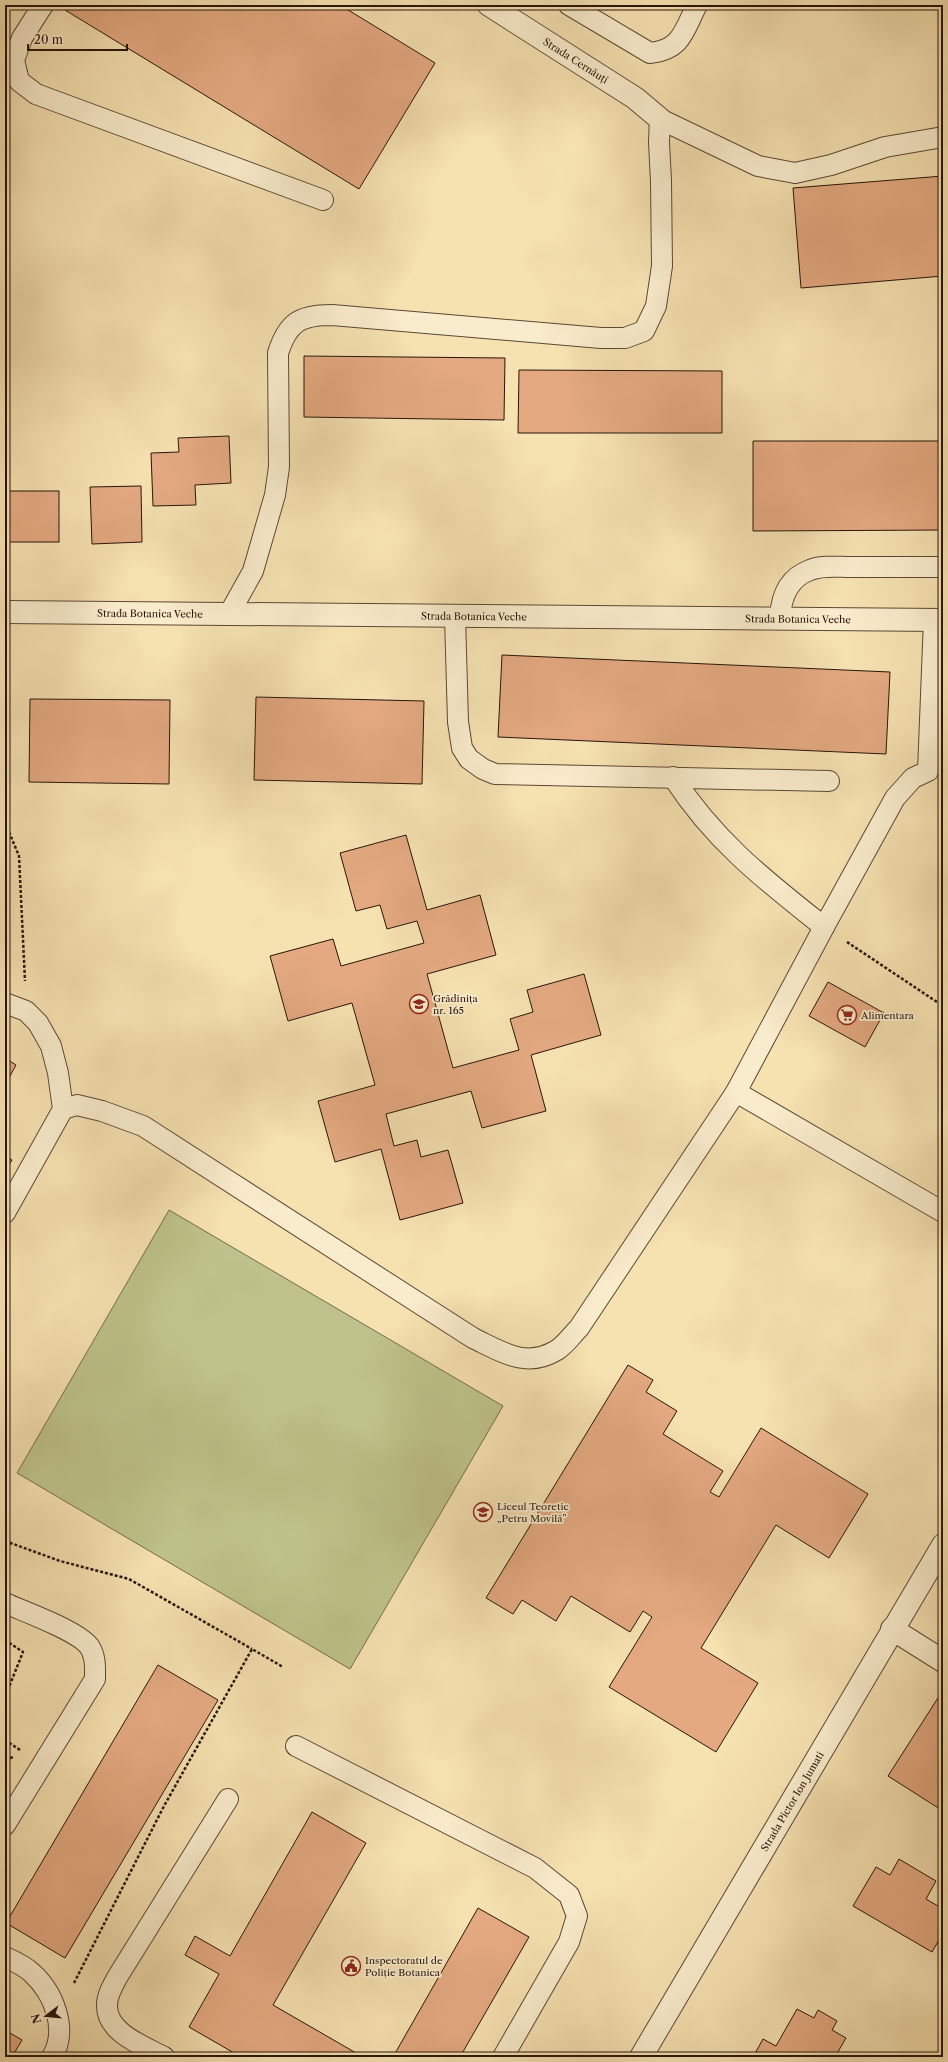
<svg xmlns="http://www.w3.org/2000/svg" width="948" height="2062" font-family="'Libre Caslon Text',serif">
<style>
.green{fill:#bec28a;stroke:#736c4a}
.building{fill:#e4a981;stroke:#28150a}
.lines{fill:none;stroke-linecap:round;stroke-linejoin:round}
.service-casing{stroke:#5c4834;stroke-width:22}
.minor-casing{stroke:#5c4834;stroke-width:24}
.path{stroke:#28150a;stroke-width:2.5;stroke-dasharray:3 2;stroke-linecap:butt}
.service{stroke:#f9eccc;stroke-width:20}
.minor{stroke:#f9eccc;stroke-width:22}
.labels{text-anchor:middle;stroke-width:3.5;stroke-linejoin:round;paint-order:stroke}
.street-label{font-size:10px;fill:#28150a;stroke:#f9eccc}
.poi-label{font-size:10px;fill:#28150a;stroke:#f9eccc;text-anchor:start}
</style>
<rect width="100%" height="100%" fill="#f6e1b1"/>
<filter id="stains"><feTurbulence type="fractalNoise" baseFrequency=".005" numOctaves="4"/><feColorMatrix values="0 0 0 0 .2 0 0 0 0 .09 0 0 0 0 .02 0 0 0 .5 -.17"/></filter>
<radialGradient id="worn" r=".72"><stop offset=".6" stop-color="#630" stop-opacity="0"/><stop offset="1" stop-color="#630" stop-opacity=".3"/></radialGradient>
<polygon class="green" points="169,1210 503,1406 350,1669 17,1473"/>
<g class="building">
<polygon points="68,5 340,5 435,63 359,189 65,10"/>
<polygon points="943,176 943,276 801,288 793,188"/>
<polygon points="304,356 505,358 504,420 304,417"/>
<polygon points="519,370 722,371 722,433 518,433"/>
<polygon points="229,436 231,483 195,485 196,505 153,506 151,453 179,452 178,438"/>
<polygon points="753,441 943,441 943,530 753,531"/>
<polygon points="141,486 142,542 92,544 90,487"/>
<rect x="5" y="491" width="54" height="51"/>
<polygon points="502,655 890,672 886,754 498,737"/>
<polygon points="256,697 424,701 422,784 254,780"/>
<polygon points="30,699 170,700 169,784 29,782"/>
<polygon points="406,835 427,910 480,895 496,955 427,974 453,1068 519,1050 510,1019 533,1012 527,990 584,974 601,1035 531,1055 546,1111 482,1128 471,1091 386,1114 394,1146 417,1140 421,1157 448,1150 463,1203 400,1220 381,1149 335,1162 318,1101 375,1085 352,1003 288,1021 270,956 333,939 341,966 424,943 417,921 387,929 380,905 356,911 340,853"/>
<rect x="5" y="848" width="2" height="83"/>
<polygon points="828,982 884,1013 865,1047 809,1016"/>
<polygon points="5,1058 16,1065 5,1085"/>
<polygon points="5,1156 12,1160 5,1171"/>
<polygon points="628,1365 653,1380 646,1392 677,1411 663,1434 723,1471 710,1492 719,1497 761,1428 868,1494 829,1558 776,1525 701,1648 758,1683 716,1752 609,1687 652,1617 643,1611 630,1632 571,1596 556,1621 522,1600 513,1614 486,1598"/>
<polygon points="158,1665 218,1700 65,1958 6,1923"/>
<polygon points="943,1690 943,1811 888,1776"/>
<polygon points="312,1812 366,1843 273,2005 363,2057 241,2057 189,2027 219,1974 185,1955 195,1936 230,1956"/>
<polygon points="899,1859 936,1881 926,1899 943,1909 943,1933 932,1952 853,1906 876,1867 890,1875"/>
<polygon points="478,1908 529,1937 460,2057 393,2057"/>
<polygon points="797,2009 814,2018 818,2010 837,2021 832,2030 846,2038 835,2057 753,2057 763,2039 776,2046"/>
<polygon points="5,2030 22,2040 12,2057 5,2057"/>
</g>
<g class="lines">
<defs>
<g id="service">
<polyline points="43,5 22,38 14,60 19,81 36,94 323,200"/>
<path d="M 569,5 L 650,53 C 682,50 684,30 697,5"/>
<path d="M 229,614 L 253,571 L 275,495 L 279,467 L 278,353 C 288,322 300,315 332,315 L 601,338 L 625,338 L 644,331 L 656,306 L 662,266 L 661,181 L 659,142 L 660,119 L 758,166 L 795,173 L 831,165 L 885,147 L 943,137"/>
<polyline points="455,616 458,722 462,748 469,759 483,769 495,774 829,781"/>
<path d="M 780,618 C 781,597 788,578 810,570 C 822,565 838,567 850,567 C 881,567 912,567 943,567"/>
<path d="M 673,777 C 714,841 766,881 824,927 L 736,1092 L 943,1212"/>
<polyline points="824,927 895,798 913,778 928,771 934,620"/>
<polyline points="5,1003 26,1011 38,1023 51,1046 58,1073 63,1109 5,1213"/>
<path d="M 63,1109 L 77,1105 L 102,1111 L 143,1126 L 473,1338 C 502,1352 526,1369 557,1350 C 565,1345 572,1335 579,1328 L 736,1092"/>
<path d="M 5,1603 C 25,1612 76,1630 89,1646 C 96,1656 95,1667 95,1679 L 5,1825"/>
<polyline points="296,1746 535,1868 569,1895 577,1916 569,1942 503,2057"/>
<path d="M 5,1957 C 14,1961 25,1966 32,1973 C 53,1992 69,2029 52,2057"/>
<path d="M 164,2057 C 144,2046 106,2033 107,2005 C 107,1995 113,1985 118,1976 L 228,1799"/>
</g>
<g id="minor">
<path id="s1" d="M 489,5 L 635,98 L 660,119"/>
<path id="s2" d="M 5,612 L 943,620"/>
<polyline points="892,1629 943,1661"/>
<path id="s3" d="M 641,2057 L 943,1545"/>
</g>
</defs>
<use href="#service" class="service-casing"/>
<use href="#minor" class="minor-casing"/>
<g class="path">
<polyline points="5,829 9,832 19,856 25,981"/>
<polyline points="847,942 943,1006"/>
<polyline points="5,1541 60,1561 129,1579 252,1649"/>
<polyline points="5,1640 23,1652 5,1697"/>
<polyline points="5,1740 20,1750"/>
<polyline points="5,1759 14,1757"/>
<polyline points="74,1983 164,1806 252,1649 283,1667"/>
</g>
<use href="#service" class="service"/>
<use href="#minor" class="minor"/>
</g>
<defs>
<symbol id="school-ring" viewBox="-11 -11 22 22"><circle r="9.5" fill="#f9eccc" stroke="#8f2418" stroke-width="1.5"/><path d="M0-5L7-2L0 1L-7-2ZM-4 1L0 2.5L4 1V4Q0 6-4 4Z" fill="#8f2418"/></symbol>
<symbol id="supermarket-ring" viewBox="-11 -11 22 22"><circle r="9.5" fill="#f9eccc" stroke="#8f2418" stroke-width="1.5"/><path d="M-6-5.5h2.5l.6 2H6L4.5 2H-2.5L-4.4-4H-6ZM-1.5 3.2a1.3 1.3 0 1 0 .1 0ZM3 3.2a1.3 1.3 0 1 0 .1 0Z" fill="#8f2418"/></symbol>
<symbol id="civic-ring" viewBox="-11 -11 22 22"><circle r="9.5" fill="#f9eccc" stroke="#8f2418" stroke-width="1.5"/><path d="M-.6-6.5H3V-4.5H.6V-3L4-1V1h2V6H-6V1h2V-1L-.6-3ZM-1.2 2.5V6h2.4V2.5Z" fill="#8f2418"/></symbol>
</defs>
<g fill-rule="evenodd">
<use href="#school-ring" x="408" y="993" width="22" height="22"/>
<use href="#supermarket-ring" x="836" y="1004" width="22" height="22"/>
<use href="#school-ring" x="472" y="1501" width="22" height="22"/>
<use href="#civic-ring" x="340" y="1955" width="22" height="22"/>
</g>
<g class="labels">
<g class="street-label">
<text dy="4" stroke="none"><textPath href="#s1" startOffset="103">Strada Cernăuți</textPath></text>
<text dy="4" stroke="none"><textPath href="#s2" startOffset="145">Strada Botanica Veche</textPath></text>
<text dy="4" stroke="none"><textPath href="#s2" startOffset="469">Strada Botanica Veche</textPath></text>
<text dy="4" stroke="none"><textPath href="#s2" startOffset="793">Strada Botanica Veche</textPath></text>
<text dy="4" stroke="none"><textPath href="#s3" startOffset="297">Strada Pictor Ion Jumati</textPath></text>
</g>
<g class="poi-label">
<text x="433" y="1002">Grădinița<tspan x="433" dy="12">nr. 165</tspan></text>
<text x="861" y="1019">Alimentara</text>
<text x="497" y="1510">Liceul Teoretic<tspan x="497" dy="12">„Petru Movilă”</tspan></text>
<text x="365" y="1964">Inspectoratul de<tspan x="365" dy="12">Poliție Botanica</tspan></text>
</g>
</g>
<rect width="948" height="2062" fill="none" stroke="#f6e1b1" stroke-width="20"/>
<rect x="6" y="6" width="936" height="2050" fill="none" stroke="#28150a" stroke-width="2"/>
<rect x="10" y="10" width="928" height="2042" fill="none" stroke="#28150a"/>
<g transform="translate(46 2016) rotate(254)" stroke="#f9eccc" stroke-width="3" paint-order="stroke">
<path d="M0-3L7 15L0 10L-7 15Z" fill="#28150a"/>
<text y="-6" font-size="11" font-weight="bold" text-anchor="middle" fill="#28150a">N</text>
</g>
<path d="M28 44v6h99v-6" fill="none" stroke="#28150a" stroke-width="2"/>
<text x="34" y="44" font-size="12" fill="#28150a" stroke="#f9eccc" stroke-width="3" paint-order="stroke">20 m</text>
<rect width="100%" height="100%" filter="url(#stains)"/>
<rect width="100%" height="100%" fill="url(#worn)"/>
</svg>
